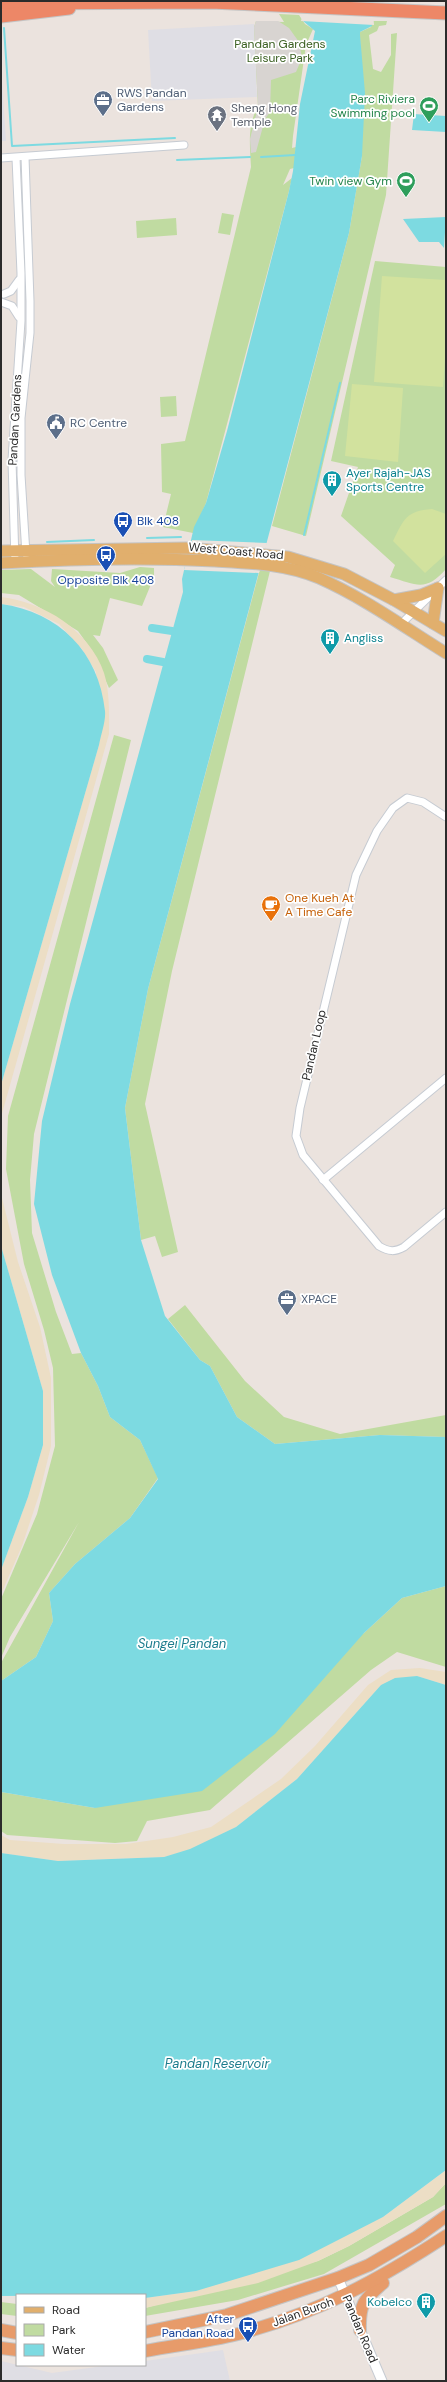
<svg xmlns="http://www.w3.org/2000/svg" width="447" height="2382" font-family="'DM Sans',sans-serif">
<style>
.industrial{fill:#dfdee4}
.green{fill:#c0dba1}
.sand{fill:#ecdec5}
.pitch{fill:#d2e29e}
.plaza{fill:#d8d4d1}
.water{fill:#7ddae1}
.pier{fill:#ebe3de}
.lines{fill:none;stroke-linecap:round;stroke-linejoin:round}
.stream{stroke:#7ddae1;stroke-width:2}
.canal{stroke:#7ddae1;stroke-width:8}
.minor-casing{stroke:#c6cbd2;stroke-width:9}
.tertiary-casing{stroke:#c6cbd2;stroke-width:11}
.primary-casing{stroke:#c4c4c4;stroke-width:13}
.trunk-casing{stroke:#c4c4c4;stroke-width:14}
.motorway-casing{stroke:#c4c4c4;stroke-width:15}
.minor{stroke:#fff;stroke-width:7}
.tertiary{stroke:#fff;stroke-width:9}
.primary{stroke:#e1af6d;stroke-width:11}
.trunk{stroke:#e79b6a;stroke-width:12}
.motorway{stroke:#ed8767;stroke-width:13}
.labels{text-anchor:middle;stroke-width:3.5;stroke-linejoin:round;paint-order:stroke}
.park-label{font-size:12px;fill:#3b6022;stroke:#fff}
.service-label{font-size:12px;fill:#4e5e75;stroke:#fff;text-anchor:start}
.leisure-label{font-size:12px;fill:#27864d;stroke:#fff;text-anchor:end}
.worship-label{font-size:12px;fill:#5b616d;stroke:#fff;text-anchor:start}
.street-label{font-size:12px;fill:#2b2b2b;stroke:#fff}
.culture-label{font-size:12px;fill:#0d838f;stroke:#fff;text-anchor:start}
.transit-label{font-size:12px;fill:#164399;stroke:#fff;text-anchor:start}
.food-label{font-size:12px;fill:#c56008;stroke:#fff;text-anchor:start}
.water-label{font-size:13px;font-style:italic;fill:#1c7c8d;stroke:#fff}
</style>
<rect width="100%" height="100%" fill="#ebe3de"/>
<g class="industrial">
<polygon points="254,24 257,97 152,101 148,30"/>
<polygon points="1,65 6,141 1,141"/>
<polygon points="223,2350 230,2381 1,2381 1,2361 52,2373 111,2365 145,2365 145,2361"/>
</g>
<g class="green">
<path d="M 279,14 L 299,15 L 305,24 L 313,29 L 306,45 L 293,136 L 292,148 L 296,147 L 294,168 L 290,169 L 283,185 L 292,178 L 289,191 L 206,503 L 193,533 L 163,527 L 171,494 L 162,492 L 161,444 L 185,441 L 251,167 C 250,147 247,124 258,107 L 254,27 L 256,21 L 284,22 Z"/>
<polygon points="372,21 387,21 386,25 379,26 377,31 369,35 373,69 381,72 391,55 391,34 397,33 386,195 306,536 272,526 349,233 362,156 360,35 360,32 371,27"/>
<polygon points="222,213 234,215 230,235 218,233"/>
<polygon points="176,218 177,235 137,238 136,221"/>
<path d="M 375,261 L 446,267 L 446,569 C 426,592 417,585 390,577 L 395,565 L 341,516 L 358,467 L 331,461 Z"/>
<polygon points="176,396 177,416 161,417 160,397"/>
<polygon points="140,567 154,568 154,577 142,606 110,598 100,636 93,635 103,648 118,680 109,688 93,652 78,631 19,595 1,593 1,570 31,569 55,587 51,581 52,569 120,573"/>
<polygon points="260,569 270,571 172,971 145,1104 178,1252 162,1257 155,1236 141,1240 125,1108 148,989"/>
<polygon points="114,735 131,740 34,1134 30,1180 32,1233 56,1312 72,1354 81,1353 98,1386 110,1417 140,1440 158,1478 130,1518 75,1564 49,1593 53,1621 36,1657 1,1681 1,1663 79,1522 10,1637 1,1658 1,1599 37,1514 55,1446 53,1368 44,1330 24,1264 6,1169 8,1116"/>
<polygon points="185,1305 245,1381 284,1417 340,1434 446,1415 446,1437 380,1435 275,1444 237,1417 210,1366 200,1360 168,1319"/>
<polygon points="446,1586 446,1667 397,1652 371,1670 210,1810 147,1821 137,1841 115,1843 7,1835 1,1831 1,1792 95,1808 364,1633 402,1598"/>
<polygon points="446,2183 446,2204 324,2274 238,2300 145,2316 145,2308 318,2261 349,2246 433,2197"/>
<polygon points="1,2302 17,2304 17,2316 1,2314"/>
</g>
<g class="sand">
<path d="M 1,597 C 44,602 89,630 104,673 C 110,692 109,714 109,734 L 1,1117 L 1,1085 L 99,745 L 96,672 L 82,649 L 59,624 L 24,607 L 1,604 Z"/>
<polygon points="1,1194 18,1262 40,1327 51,1378 51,1446 39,1495 22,1546 1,1594 1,1570 28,1497 43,1445 43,1391 1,1246"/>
<polygon points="420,1668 446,1672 446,1685 417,1676 381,1685 297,1779 236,1827 190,1850 164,1857 58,1861 1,1853 1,1835 10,1840 64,1844 126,1844 173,1837 211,1827 281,1779 315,1746 368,1685 391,1670"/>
<polygon points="446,2170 446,2183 433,2197 349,2246 318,2261 258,2283 145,2308 145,2298 196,2291 383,2217"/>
</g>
<g class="pitch">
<polygon points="382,276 446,280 446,343 443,387 374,382"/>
<polygon points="352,384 403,388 398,462 345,456"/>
<path d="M 432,509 L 446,514 L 446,554 L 425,573 L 393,541 C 404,519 406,511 432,509 Z"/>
</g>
<polygon class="plaza" points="256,21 278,21 289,28 299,42 302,58 296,72 271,80 270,112 265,119 256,152 251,153 250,139 258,107 254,27"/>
<g class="water">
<polygon points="308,1 370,1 372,26 360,32 360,35 365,93 362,156 349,233 148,989 125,1108 141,1240 165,1316 200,1360 210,1366 237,1417 275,1444 380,1435 446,1437 446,1586 402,1598 364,1633 275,1734 202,1791 95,1808 1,1792 1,1681 36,1657 53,1621 49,1593 75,1564 130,1518 158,1479 140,1440 110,1417 98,1386 81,1353 52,1275 34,1204 42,1121 70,1004 183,592 182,579 194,527 206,503 227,431 289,191 293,171 300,104 315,31 303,21"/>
<polygon points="414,114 446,116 446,132 412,130"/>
<polygon points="446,217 444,248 439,242 419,242 403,219"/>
<path d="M 1,604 C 59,612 99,652 105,711 C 106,721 101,734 99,745 L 1,1085 Z"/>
<polygon points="1,1246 43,1391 43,1445 28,1497 1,1570"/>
<polygon points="417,1676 446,1685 446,2170 383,2217 299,2260 196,2291 145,2298 145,2295 1,2296 1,1853 58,1861 164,1857 190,1849 236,1827 297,1779 381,1685 395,1678"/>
</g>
<g class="pier">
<polygon points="306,1 372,1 374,25 301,21"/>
<polygon points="192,540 267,543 259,573 184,570"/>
</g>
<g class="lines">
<g class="stream">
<polyline points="371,16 381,16"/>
<polyline points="4,28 12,146 175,138"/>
<polyline points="261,157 295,155"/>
<polyline points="177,160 250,157"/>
<polyline points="304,535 340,383"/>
<polyline points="147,538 181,537"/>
<polyline points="47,542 94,540"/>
</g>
<g class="canal">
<polyline points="152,628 172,631"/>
<polyline points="147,659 163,662"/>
</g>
<defs>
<g id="minor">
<polyline points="25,157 30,301 30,333 21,418 21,475 26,554"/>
<polyline points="1,158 184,145"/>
<polyline points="4,294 11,291 19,280"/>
<polyline points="1,302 12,306 19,317"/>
<polyline points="15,562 12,460 21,321 21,273 16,158"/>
<polyline points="401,624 446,580"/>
<path d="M 446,817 L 423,802 L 407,798 L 393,808 L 377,831 L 356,875 L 300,1108 L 296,1136 L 303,1155 L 379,1246 C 389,1252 395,1252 404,1247 L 446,1212"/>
<polyline points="323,1180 446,1078"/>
</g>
<polyline id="tertiary" points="338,2278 382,2381"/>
<g id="primary">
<polyline points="1,551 187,548 288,557 344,574 394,600 446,631"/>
<path d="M 1,563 C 72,559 144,557 215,561 C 250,563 286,564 319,578 C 364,598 404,627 446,653"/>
<polyline points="394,600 421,595 438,588"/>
<polyline points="433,623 438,588"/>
</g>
<g id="trunk">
<polyline points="1,2330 17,2333"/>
<path d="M 360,2330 C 359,2303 365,2299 383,2283"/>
<polyline points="145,2332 227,2315 338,2278 369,2265 417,2237 446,2216"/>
<polyline points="1,2348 17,2350"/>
<path d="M 145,2351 C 176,2345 207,2342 238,2334 C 318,2313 377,2281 446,2236"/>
</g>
<g id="motorway">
<polyline points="1,3 211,2 446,13"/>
<polyline points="1,16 69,8"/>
</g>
</defs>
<use href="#minor" class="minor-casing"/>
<use href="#tertiary" class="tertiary-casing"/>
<use href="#primary" class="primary-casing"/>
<use href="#trunk" class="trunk-casing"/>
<use href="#motorway" class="motorway-casing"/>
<use href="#minor" class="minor"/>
<use href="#tertiary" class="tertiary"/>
<use href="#primary" class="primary"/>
<use href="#trunk" class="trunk"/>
<use href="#motorway" class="motorway"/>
</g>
<defs>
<symbol id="office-pin" viewBox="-11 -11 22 30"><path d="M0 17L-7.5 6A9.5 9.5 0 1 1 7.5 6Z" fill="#5c6f8a" stroke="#fff"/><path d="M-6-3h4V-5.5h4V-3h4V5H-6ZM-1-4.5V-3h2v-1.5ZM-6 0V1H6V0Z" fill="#fff"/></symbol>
<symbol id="stadium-pin" viewBox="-11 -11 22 30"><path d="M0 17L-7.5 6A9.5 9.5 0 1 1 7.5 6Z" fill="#2e9e5b" stroke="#fff"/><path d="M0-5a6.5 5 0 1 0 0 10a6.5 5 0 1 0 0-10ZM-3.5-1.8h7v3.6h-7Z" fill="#fff"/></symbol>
<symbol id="temple-pin" viewBox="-11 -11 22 30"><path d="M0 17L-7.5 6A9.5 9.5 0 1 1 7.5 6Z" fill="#6b7280" stroke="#fff"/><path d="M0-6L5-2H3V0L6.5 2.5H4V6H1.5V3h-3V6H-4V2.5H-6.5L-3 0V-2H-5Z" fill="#fff"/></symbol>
<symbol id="civic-pin" viewBox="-11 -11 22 30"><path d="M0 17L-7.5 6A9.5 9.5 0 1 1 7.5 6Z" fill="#5c6f8a" stroke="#fff"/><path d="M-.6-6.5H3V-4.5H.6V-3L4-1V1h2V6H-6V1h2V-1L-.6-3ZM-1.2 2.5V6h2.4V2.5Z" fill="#fff"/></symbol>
<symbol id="building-pin" viewBox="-11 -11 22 30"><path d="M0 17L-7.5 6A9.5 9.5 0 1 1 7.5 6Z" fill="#0f9aa8" stroke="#fff"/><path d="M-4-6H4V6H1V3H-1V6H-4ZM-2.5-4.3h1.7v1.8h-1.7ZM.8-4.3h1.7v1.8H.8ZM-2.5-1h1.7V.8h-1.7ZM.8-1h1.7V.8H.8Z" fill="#fff"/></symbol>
<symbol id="bus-pin" viewBox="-11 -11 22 30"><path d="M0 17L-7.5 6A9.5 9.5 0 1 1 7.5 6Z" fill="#1a4fb4" stroke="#fff"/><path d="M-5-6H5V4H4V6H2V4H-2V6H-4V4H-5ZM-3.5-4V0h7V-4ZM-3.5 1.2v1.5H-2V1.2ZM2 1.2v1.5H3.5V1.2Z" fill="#fff"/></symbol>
<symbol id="cafe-pin" viewBox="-11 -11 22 30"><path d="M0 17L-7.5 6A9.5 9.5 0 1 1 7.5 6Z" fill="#e8710a" stroke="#fff"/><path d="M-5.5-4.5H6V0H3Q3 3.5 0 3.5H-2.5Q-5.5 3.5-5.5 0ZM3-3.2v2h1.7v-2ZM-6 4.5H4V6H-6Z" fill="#fff"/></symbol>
</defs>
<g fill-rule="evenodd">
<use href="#office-pin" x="92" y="89" width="22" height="30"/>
<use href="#stadium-pin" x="418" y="95" width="22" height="30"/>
<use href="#temple-pin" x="206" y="104" width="22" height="30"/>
<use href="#stadium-pin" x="395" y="170" width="22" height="30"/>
<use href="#civic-pin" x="45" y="412" width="22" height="30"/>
<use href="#building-pin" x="321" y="469" width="22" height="30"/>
<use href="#bus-pin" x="112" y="510" width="22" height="30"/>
<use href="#bus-pin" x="95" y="544" width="22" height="30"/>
<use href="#building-pin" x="319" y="627" width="22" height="30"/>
<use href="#cafe-pin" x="260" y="894" width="22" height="30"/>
<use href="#office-pin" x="276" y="1288" width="22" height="30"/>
<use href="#building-pin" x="415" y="2291" width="22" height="30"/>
<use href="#bus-pin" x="237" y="2315" width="22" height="30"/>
</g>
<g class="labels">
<g class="park-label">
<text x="280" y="48">Pandan Gardens<tspan x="280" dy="14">Leisure Park</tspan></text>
</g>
<g class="service-label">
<text x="117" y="97">RWS Pandan<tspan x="117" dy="14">Gardens</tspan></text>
<text x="70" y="427">RC Centre</text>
<text x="301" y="1303">XPACE</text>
</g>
<g class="leisure-label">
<text x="415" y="103">Parc Riviera<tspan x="415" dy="14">Swimming pool</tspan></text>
<text x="392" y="185">Twin view Gym</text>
</g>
<g class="worship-label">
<text x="231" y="112">Sheng Hong<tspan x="231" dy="14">Temple</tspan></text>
</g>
<g class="street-label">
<text transform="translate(15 420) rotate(-87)" y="4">Pandan Gardens</text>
<text transform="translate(236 551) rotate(5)" y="4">West Coast Road</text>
<text transform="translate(314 1045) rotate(-77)" y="4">Pandan Loop</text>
<text transform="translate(303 2312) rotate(-20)" y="4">Jalan Buroh</text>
<text transform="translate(360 2329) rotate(67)" y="4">Pandan Road</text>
</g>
<g class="culture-label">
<text x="346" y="477">Ayer Rajah-JAS<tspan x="346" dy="14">Sports Centre</tspan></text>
<text x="344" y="642">Angliss</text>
<text x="412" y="2306" text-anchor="end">Kobelco</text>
</g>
<g class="transit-label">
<text x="137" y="525">Blk 408</text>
<text x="106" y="584" text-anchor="middle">Opposite Blk 408</text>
<text x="234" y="2323" text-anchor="end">After<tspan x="234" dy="14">Pandan Road</tspan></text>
</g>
<g class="food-label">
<text x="285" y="902">One Kueh At<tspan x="285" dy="14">A Time Cafe</tspan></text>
</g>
<g class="water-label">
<text x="182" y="1648">Sungei Pandan</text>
<text x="217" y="2068">Pandan Reservoir</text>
</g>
</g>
<rect width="447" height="2382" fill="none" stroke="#2b2b2b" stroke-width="4"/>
<rect x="16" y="2294" width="130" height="72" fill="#ffffff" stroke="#aaaaaa"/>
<rect x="24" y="2307" width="20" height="6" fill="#e1af6d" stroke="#aaaaaa"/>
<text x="52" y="2314" font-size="12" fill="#2b2b2b">Road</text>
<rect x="24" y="2324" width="20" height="12" fill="#c0dba1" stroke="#aaaaaa"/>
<text x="52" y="2334" font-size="12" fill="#2b2b2b">Park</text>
<rect x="24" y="2344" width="20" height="12" fill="#7ddae1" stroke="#aaaaaa"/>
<text x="52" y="2354" font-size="12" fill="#2b2b2b">Water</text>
</svg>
